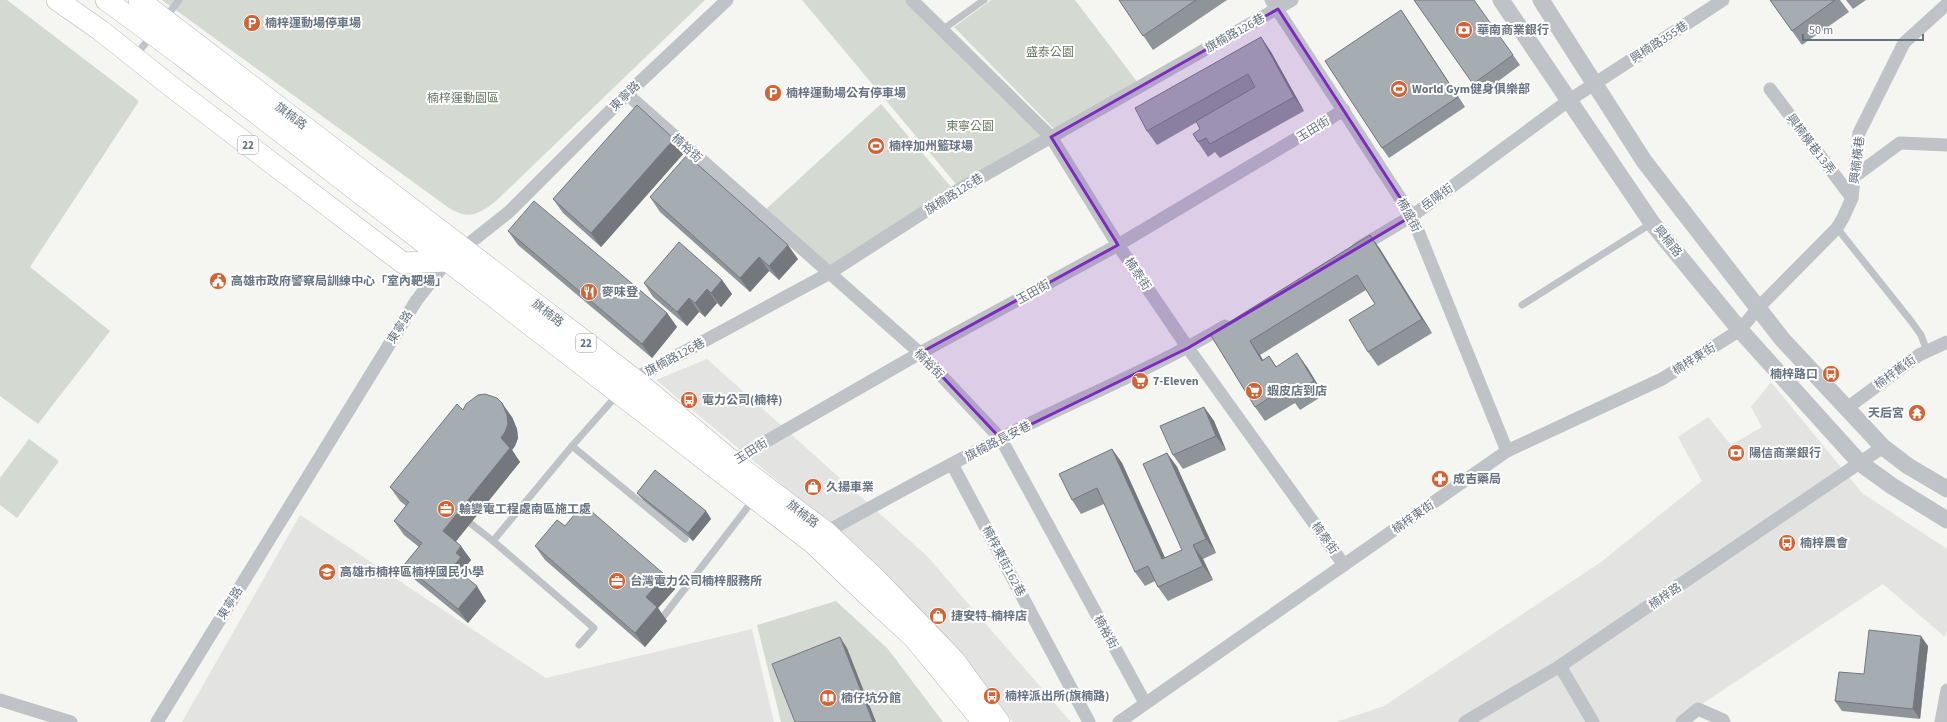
<svg xmlns="http://www.w3.org/2000/svg" width="1947" height="722" font-family="'Source Sans 3','Noto Sans TC',sans-serif">
<style>
.built{fill:#e3e4e2}
.green{fill:#d4dad2}
.lines{fill:none;stroke-linecap:round;stroke-linejoin:round}
.primary-casing{stroke:#b3b6ba;stroke-width:22}
.service{stroke:#bfc2c6;stroke-width:7}
.minor{stroke:#bfc2c6;stroke-width:13}
.tertiary{stroke:#bfc2c6;stroke-width:17}
.primary{stroke:#fff;stroke-width:21}
.wall{fill:#8e9499}
.shaded-wall{fill:#74787d}
.building{fill:#a5acb2;stroke:#74787d}
.marked{fill:#7b2cbf;fill-opacity:0.2;stroke:#7b2cbf;stroke-width:3;stroke-linejoin:round}
.labels{text-anchor:middle;stroke-width:4;stroke-linejoin:round;paint-order:stroke}
.shield{fill:#fff;stroke:#959da6;stroke-width:1}
.shield-label{font-size:11px;font-weight:bold;fill:#677380}
.poi-label{font-size:12px;font-weight:bold;fill:#677380;stroke:#fff;text-anchor:start}
.street-label{font-size:12px;fill:#677380;stroke:#fff}
.park-label{font-size:12px;fill:#687865;stroke:#fff}
</style>
<rect width="100%" height="100%" fill="#f5f5f2"/>
<g class="built">
<polygon points="707,359 927,556 1071,722 1013,722 959,652 860,549 656,380"/>
<polygon points="1771,382 1862,493 1947,549 1947,629 1945,637 1883,584 1675,722 1336,722 1384,706 1601,562 1702,481 1678,437 1708,417 1731,445 1762,427 1751,407"/>
<polygon points="300,515 546,678 752,629 774,722 182,722"/>
</g>
<g class="green">
<polygon points="0,0 7,0 139,101 30,267 110,331 38,424 0,396"/>
<path d="M 162,0 L 705,0 L 495,202 C 477,215 469,220 449,208 Z"/>
<polygon points="802,0 909,0 1051,137 960,189"/>
<polygon points="991,0 1075,0 1138,83 1055,130 954,27"/>
<polygon points="881,104 952,188 829,268 763,212"/>
<polygon points="29,439 59,461 17,518 0,505 0,478"/>
<polygon points="836,601 888,649 943,722 781,722 757,625"/>
</g>
<g class="lines">
<defs>
<g id="primary">
<polyline points="57,0 100,30 168,84 403,263 447,261"/>
<polyline points="106,0 181,55 814,544 862,590 914,638 983,722"/>
<polyline points="139,0 634,379 732,461 826,532 877,580 954,660 999,722"/>
</g>
</defs>
<use href="#primary" class="primary-casing"/>
<g class="service">
<polyline points="166,17 179,0"/>
<polyline points="942,30 984,0"/>
<polyline points="136,55 152,35"/>
<polyline points="1837,228 1911,321 1921,335 1927,351"/>
<polyline points="1522,305 1652,223"/>
<polyline points="572,446 685,539"/>
<polyline points="470,523 493,541"/>
<polyline points="663,617 754,499"/>
<polyline points="579,645 594,628 493,541 572,446 618,394"/>
</g>
<g class="minor">
<polyline points="912,0 1051,137 1118,245 1188,348 1344,565"/>
<polyline points="1271,0 1412,216 1507,451"/>
<polyline points="1770,89 1852,198"/>
<polyline points="627,94 920,353 1001,439 1145,703"/>
<polyline points="1855,176 1900,143 1947,145"/>
<polyline points="1358,248 1412,216 1568,101 1723,0"/>
<polyline points="629,383 634,379 828,274 960,189 1292,0"/>
<polyline points="1847,408 1919,355 1947,342"/>
<polyline points="952,464 1089,722"/>
<polyline points="729,465 732,461 920,353 1118,245 1344,110"/>
<path d="M 821,537 L 826,532 C 895,494 965,456 1035,421 C 1099,390 1164,362 1225,326"/>
<polyline points="1560,666 1593,722"/>
<polyline points="0,700 71,722"/>
<polyline points="157,722 416,301 447,261 510,211 627,94 727,0"/>
<polyline points="1119,722 1507,451 1662,379 1740,330 1758,308 1837,228 1843,218 1852,198 1859,133 1904,43 1947,4"/>
<polyline points="1465,722 1560,666 1883,447"/>
<polyline points="1682,722 1698,709 1723,720 1724,722"/>
<polyline points="1941,722 1947,690"/>
</g>
<g class="tertiary">
<polyline points="1501,0 1652,223 1740,330 1860,463 1892,486 1947,520"/>
<polyline points="1541,0 1644,161 1782,339 1883,447 1908,466 1947,489"/>
</g>
<use href="#primary" class="primary"/>
</g>
<g class="wall">
<polygon points="1119,0 1227,0 1153,50"/>
<polygon points="1414,0 1513,55 1520,65 1481,94"/>
<polygon points="1770,0 1840,0 1849,12 1802,45"/>
<polygon points="1846,0 1866,0 1853,9"/>
<polygon points="1401,10 1465,107 1389,158 1382,148"/>
<polygon points="1261,37 1271,52 1304,111 1220,158 1215,152 1208,157 1198,142 1200,129 1197,122 1157,145 1147,131"/>
<polygon points="674,139 684,153 601,247 563,213 553,199"/>
<polygon points="650,197 798,259 779,280 769,271 750,292 660,212"/>
<polygon points="508,231 667,313 677,327 652,358 518,245"/>
<polygon points="1370,235 1380,249 1432,333 1378,366 1368,352 1375,304 1366,290 1260,355 1263,360 1269,356 1276,366 1307,367 1324,395 1300,410 1295,403 1265,421 1255,407 1210,334"/>
<polygon points="722,280 732,294 721,307 717,303 705,317 699,312 687,326 653,297 644,283"/>
<polygon points="1204,407 1214,421 1226,450 1183,469 1173,455"/>
<polygon points="463,410 512,417 517,429 518,438 515,446 512,450 520,462 456,541 471,560 467,565 471,571 466,578 486,601 468,623 414,579 404,565 419,547 404,535 394,521 406,506 400,501 390,487"/>
<polygon points="1112,449 1122,463 1165,558 1182,550 1167,453 1177,467 1216,553 1203,559 1213,580 1168,601 1158,587 1155,581 1145,586 1135,572 1104,504 1081,514 1072,500"/>
<polygon points="637,493 706,511 711,519 693,541 643,500"/>
<polygon points="565,526 675,589 658,608 667,621 645,647 545,560 535,546"/>
<polygon points="1928,646 1920,719 1842,711 1835,701 1864,674"/>
</g>
<g class="shaded-wall">
<polygon points="1401,10 1408,20 1465,107 1458,97"/>
<polygon points="1261,37 1271,52 1304,111 1294,97"/>
<polygon points="674,139 684,153 601,247 591,233"/>
<polygon points="1370,235 1380,249 1432,333 1422,319"/>
<polygon points="788,245 798,259 779,280 769,266"/>
<polygon points="759,257 769,271 750,292 740,278"/>
<polygon points="722,280 732,294 721,307 711,293"/>
<polygon points="707,289 717,303 705,317 695,303"/>
<polygon points="689,298 699,312 687,326 677,312"/>
<polygon points="667,313 677,327 652,358 642,344"/>
<polygon points="1250,341 1260,355 1272,375 1262,361"/>
<polygon points="1297,353 1307,367 1324,395 1314,381"/>
<polygon points="502,403 512,417 517,429 518,438 515,446 512,450 520,462 453,545 443,531 501,438"/>
<polygon points="1204,407 1214,421 1226,450 1216,436"/>
<polygon points="1112,449 1122,463 1172,573 1162,559"/>
<polygon points="1167,453 1177,467 1216,553 1206,539"/>
<polygon points="706,511 711,519 693,541 688,533"/>
<polygon points="1193,545 1203,559 1213,580 1203,566"/>
<polygon points="461,546 471,560 467,565 471,571 463,582 453,567 456,553"/>
<polygon points="665,575 675,589 658,608 667,621 645,647 635,633 646,597"/>
<polygon points="477,586 486,601 468,623 458,609"/>
<polygon points="1921,636 1928,646 1920,719 1913,709"/>
<polygon points="840,637 847,648 876,722 873,722"/>
</g>
<g class="building">
<polygon points="1119,0 1196,0 1143,36"/>
<polygon points="1414,0 1474,0 1513,55 1473,84"/>
<polygon points="1770,0 1835,0 1792,31"/>
<polygon points="1401,10 1458,97 1382,148 1325,61"/>
<polygon points="1261,37 1294,97 1210,144 1206,138 1198,142 1193,134 1200,129 1196,121 1255,87 1248,74 1147,131 1135,108"/>
<polygon points="637,105 674,139 591,233 553,199"/>
<polygon points="687,155 788,245 769,266 759,257 740,278 650,197"/>
<polygon points="534,201 667,313 642,344 508,231"/>
<polygon points="1370,235 1422,319 1368,352 1349,320 1375,304 1357,275 1250,341 1262,361 1269,356 1276,367 1297,353 1314,381 1290,396 1285,388 1255,407 1210,334"/>
<polygon points="679,242 722,280 711,293 707,289 695,303 689,298 677,312 644,283"/>
<polygon points="485,394 497,398 502,403 507,415 508,424 505,432 501,438 510,448 443,531 461,546 456,553 461,557 453,567 477,586 458,609 404,565 422,543 394,521 409,502 390,487 457,404 463,410 466,404 478,395"/>
<polygon points="1204,407 1216,436 1173,455 1160,426"/>
<polygon points="1112,449 1162,559 1182,550 1143,464 1167,453 1206,539 1193,545 1203,566 1158,587 1148,566 1135,572 1097,488 1072,500 1059,474"/>
<polygon points="655,470 706,511 688,533 637,493"/>
<polygon points="583,504 665,575 646,597 657,607 635,633 535,546 557,520 565,526"/>
<polygon points="1869,630 1921,636 1913,709 1835,701 1839,672 1864,674"/>
<polygon points="840,637 873,722 795,722 772,664"/>
</g>
<path class="marked" d="M 1278,9 L 1412,216 L 1188,348 L 1001,439 L 920,353 L 1118,245 L 1051,137 Z"/>
<defs>
<symbol id="parking-disc" viewBox="-11 -11 22 22"><circle r="9.5" fill="#d06437" stroke="#fff"/><path d="M-3.5-5.5H1a3.5 3.5 0 0 1 0 7H-1V5.5H-3.5ZM-1-3.4V-.6H.8a1.4 1.4 0 0 0 0-2.8Z" fill="#fff"/></symbol>
<symbol id="bank-disc" viewBox="-11 -11 22 22"><circle r="9.5" fill="#d06437" stroke="#fff"/><path d="M-6-4H6V4H-6ZM0-2.3a2.3 2.3 0 1 0 0 4.6a2.3 2.3 0 1 0 0-4.6Z" fill="#fff"/></symbol>
<symbol id="stadium-disc" viewBox="-11 -11 22 22"><circle r="9.5" fill="#d06437" stroke="#fff"/><path d="M0-5a6.5 5 0 1 0 0 10a6.5 5 0 1 0 0-10ZM-3.5-1.8h7v3.6h-7Z" fill="#fff"/></symbol>
<symbol id="civic-disc" viewBox="-11 -11 22 22"><circle r="9.5" fill="#d06437" stroke="#fff"/><path d="M-.6-6.5H3V-4.5H.6V-3L4-1V1h2V6H-6V1h2V-1L-.6-3ZM-1.2 2.5V6h2.4V2.5Z" fill="#fff"/></symbol>
<symbol id="restaurant-disc" viewBox="-11 -11 22 22"><circle r="9.5" fill="#d06437" stroke="#fff"/><path d="M-5-6h1v4h1v-4h1v4h1v-4h1v5L-1.5 .5V6h-2V.5L-5-1ZM5-6V6H3V1.5H1.5Q1.5-4 5-6Z" fill="#fff"/></symbol>
<symbol id="bus-disc" viewBox="-11 -11 22 22"><circle r="9.5" fill="#d06437" stroke="#fff"/><path d="M-5-6H5V4H4V6H2V4H-2V6H-4V4H-5ZM-3.5-4V0h7V-4ZM-3.5 1.2v1.5H-2V1.2ZM2 1.2v1.5H3.5V1.2Z" fill="#fff"/></symbol>
<symbol id="supermarket-disc" viewBox="-11 -11 22 22"><circle r="9.5" fill="#d06437" stroke="#fff"/><path d="M-6-5.5h2.5l.6 2H6L4.5 2H-2.5L-4.4-4H-6ZM-1.5 3.2a1.3 1.3 0 1 0 .1 0ZM3 3.2a1.3 1.3 0 1 0 .1 0Z" fill="#fff"/></symbol>
<symbol id="temple-disc" viewBox="-11 -11 22 22"><circle r="9.5" fill="#d06437" stroke="#fff"/><path d="M0-6L5-2H3V0L6.5 2.5H4V6H1.5V3h-3V6H-4V2.5H-6.5L-3 0V-2H-5Z" fill="#fff"/></symbol>
<symbol id="pharmacy-disc" viewBox="-11 -11 22 22"><circle r="9.5" fill="#d06437" stroke="#fff"/><path d="M-2-6h4v4h4v4h-4v4h-4v-4h-4v-4h4Z" fill="#fff"/></symbol>
<symbol id="shop-disc" viewBox="-11 -11 22 22"><circle r="9.5" fill="#d06437" stroke="#fff"/><path d="M-5-2.5h2.3a2.7 3.5 0 0 1 5.4 0H5L5.5 6h-11ZM-1.5-2.5h3a1.5 2.3 0 0 0-3 0Z" fill="#fff"/></symbol>
<symbol id="office-disc" viewBox="-11 -11 22 22"><circle r="9.5" fill="#d06437" stroke="#fff"/><path d="M-6-3h4V-5.5h4V-3h4V5H-6ZM-1-4.5V-3h2v-1.5ZM-6 0V1H6V0Z" fill="#fff"/></symbol>
<symbol id="school-disc" viewBox="-11 -11 22 22"><circle r="9.5" fill="#d06437" stroke="#fff"/><path d="M0-5L7-2L0 1L-7-2ZM-4 1L0 2.5L4 1V4Q0 6-4 4Z" fill="#fff"/></symbol>
<symbol id="library-disc" viewBox="-11 -11 22 22"><circle r="9.5" fill="#d06437" stroke="#fff"/><path d="M-6-4Q-3-5.5-.7-3.5V5Q-3 3-6 4ZM6-4Q3-5.5 .7-3.5V5Q3 3 6 4Z" fill="#fff"/></symbol>
</defs>
<g fill-rule="evenodd">
<use href="#parking-disc" x="242" y="13" width="20" height="20"/>
<use href="#bank-disc" x="1454" y="20" width="20" height="20"/>
<use href="#stadium-disc" x="1389" y="79" width="20" height="20"/>
<use href="#parking-disc" x="763" y="83" width="20" height="20"/>
<use href="#stadium-disc" x="866" y="136" width="20" height="20"/>
<use href="#civic-disc" x="208" y="271" width="20" height="20"/>
<use href="#restaurant-disc" x="579" y="282" width="20" height="20"/>
<use href="#bus-disc" x="1821" y="364" width="20" height="20"/>
<use href="#supermarket-disc" x="1130" y="371" width="20" height="20"/>
<use href="#supermarket-disc" x="1244" y="381" width="20" height="20"/>
<use href="#bus-disc" x="679" y="390" width="20" height="20"/>
<use href="#temple-disc" x="1907" y="403" width="20" height="20"/>
<use href="#bank-disc" x="1726" y="443" width="20" height="20"/>
<use href="#pharmacy-disc" x="1430" y="469" width="20" height="20"/>
<use href="#shop-disc" x="803" y="477" width="20" height="20"/>
<use href="#office-disc" x="436" y="499" width="20" height="20"/>
<use href="#bus-disc" x="1777" y="533" width="20" height="20"/>
<use href="#school-disc" x="317" y="562" width="20" height="20"/>
<use href="#office-disc" x="607" y="571" width="20" height="20"/>
<use href="#shop-disc" x="928" y="606" width="20" height="20"/>
<use href="#bus-disc" x="982" y="686" width="20" height="20"/>
<use href="#library-disc" x="818" y="688" width="20" height="20"/>
</g>
<g class="labels">
<g class="shield">
<rect x="238" y="136" width="20" height="18" rx="3"/>
<rect x="576" y="334" width="20" height="18" rx="3"/>
</g>
<g class="shield-label">
<text x="248" y="149">22</text>
<text x="586" y="347">22</text>
</g>
<g class="poi-label">
<text x="265" y="27">楠梓運動場停車場</text>
<text x="1477" y="34">華南商業銀行</text>
<text x="1412" y="93">World Gym健身俱樂部</text>
<text x="786" y="97">楠梓運動場公有停車場</text>
<text x="889" y="150">楠梓加州籃球場</text>
<text x="231" y="285">高雄市政府警察局訓練中心「室內靶場」</text>
<text x="602" y="296">麥味登</text>
<text x="1818" y="378" text-anchor="end">楠梓路口</text>
<text x="1153" y="385">7-Eleven</text>
<text x="1267" y="395">蝦皮店到店</text>
<text x="702" y="404">電力公司(楠梓)</text>
<text x="1904" y="417" text-anchor="end">天后宮</text>
<text x="1749" y="457">陽信商業銀行</text>
<text x="1453" y="483">成吉藥局</text>
<text x="826" y="491">久揚車業</text>
<text x="459" y="513">輸變電工程處南區施工處</text>
<text x="1800" y="547">楠梓農會</text>
<text x="340" y="576">高雄市楠梓區楠梓國民小學</text>
<text x="630" y="585">台灣電力公司楠梓服務所</text>
<text x="951" y="620">捷安特-楠梓店</text>
<text x="1005" y="700">楠梓派出所(旗楠路)</text>
<text x="841" y="702">楠仔坑分館</text>
</g>
<g class="street-label">
<text transform="translate(1235 33) rotate(-29)" y="4">旗楠路126巷</text>
<text transform="translate(1659 42) rotate(-33)" y="4">興楠路355巷</text>
<text transform="translate(625 96) rotate(-44)" y="4">東寧路</text>
<text transform="translate(291 116) rotate(37)" y="4">旗楠路</text>
<text transform="translate(1313 129) rotate(-31)" y="4">玉田街</text>
<text transform="translate(1811 144) rotate(53)" y="4">興楠橫巷13弄</text>
<text transform="translate(687 148) rotate(42)" y="4">楠裕街</text>
<text transform="translate(1857 160) rotate(-83)" y="4">興楠橫巷</text>
<text transform="translate(954 194) rotate(-32)" y="4">旗楠路126巷</text>
<text transform="translate(1437 197) rotate(-36)" y="4">岳陽街</text>
<text transform="translate(1409 215) rotate(62)" y="4">楠盛街</text>
<text transform="translate(1668 241) rotate(51)" y="4">興楠路</text>
<text transform="translate(1138 274) rotate(56)" y="4">楠泰街</text>
<text transform="translate(1033 292) rotate(-29)" y="4">玉田街</text>
<text transform="translate(548 313) rotate(38)" y="4">旗楠路</text>
<text transform="translate(400 327) rotate(-58)" y="4">東寧路</text>
<text transform="translate(675 357) rotate(-28)" y="4">旗楠路126巷</text>
<text transform="translate(1694 359) rotate(-32)" y="4">楠梓東街</text>
<text transform="translate(929 364) rotate(45)" y="4">楠裕街</text>
<text transform="translate(1895 372) rotate(-36)" y="4">楠梓舊街</text>
<text transform="translate(998 441) rotate(-27)" y="4">旗楠路長安巷</text>
<text transform="translate(751 451) rotate(-32)" y="4">玉田街</text>
<text transform="translate(803 514) rotate(38)" y="4">旗楠路</text>
<text transform="translate(1413 517) rotate(-35)" y="4">楠梓東街</text>
<text transform="translate(1325 538) rotate(54)" y="4">楠泰街</text>
<text transform="translate(1004 561) rotate(62)" y="4">楠梓東街162巷</text>
<text transform="translate(1665 596) rotate(-34)" y="4">楠梓路</text>
<text transform="translate(230 603) rotate(-58)" y="4">東寧路</text>
<text transform="translate(1106 632) rotate(61)" y="4">楠裕街</text>
</g>
<g class="park-label">
<text x="1050" y="56">盛泰公園</text>
<text x="463" y="102">楠梓運動園區</text>
<text x="970" y="130">東寧公園</text>
</g>
</g>
<path d="M1803 34v6h120v-6" fill="none" stroke="#677380" stroke-width="2"/>
<text x="1809" y="34" font-size="12" fill="#677380" stroke="#ffffff" stroke-width="3" paint-order="stroke">50 m</text>
</svg>
